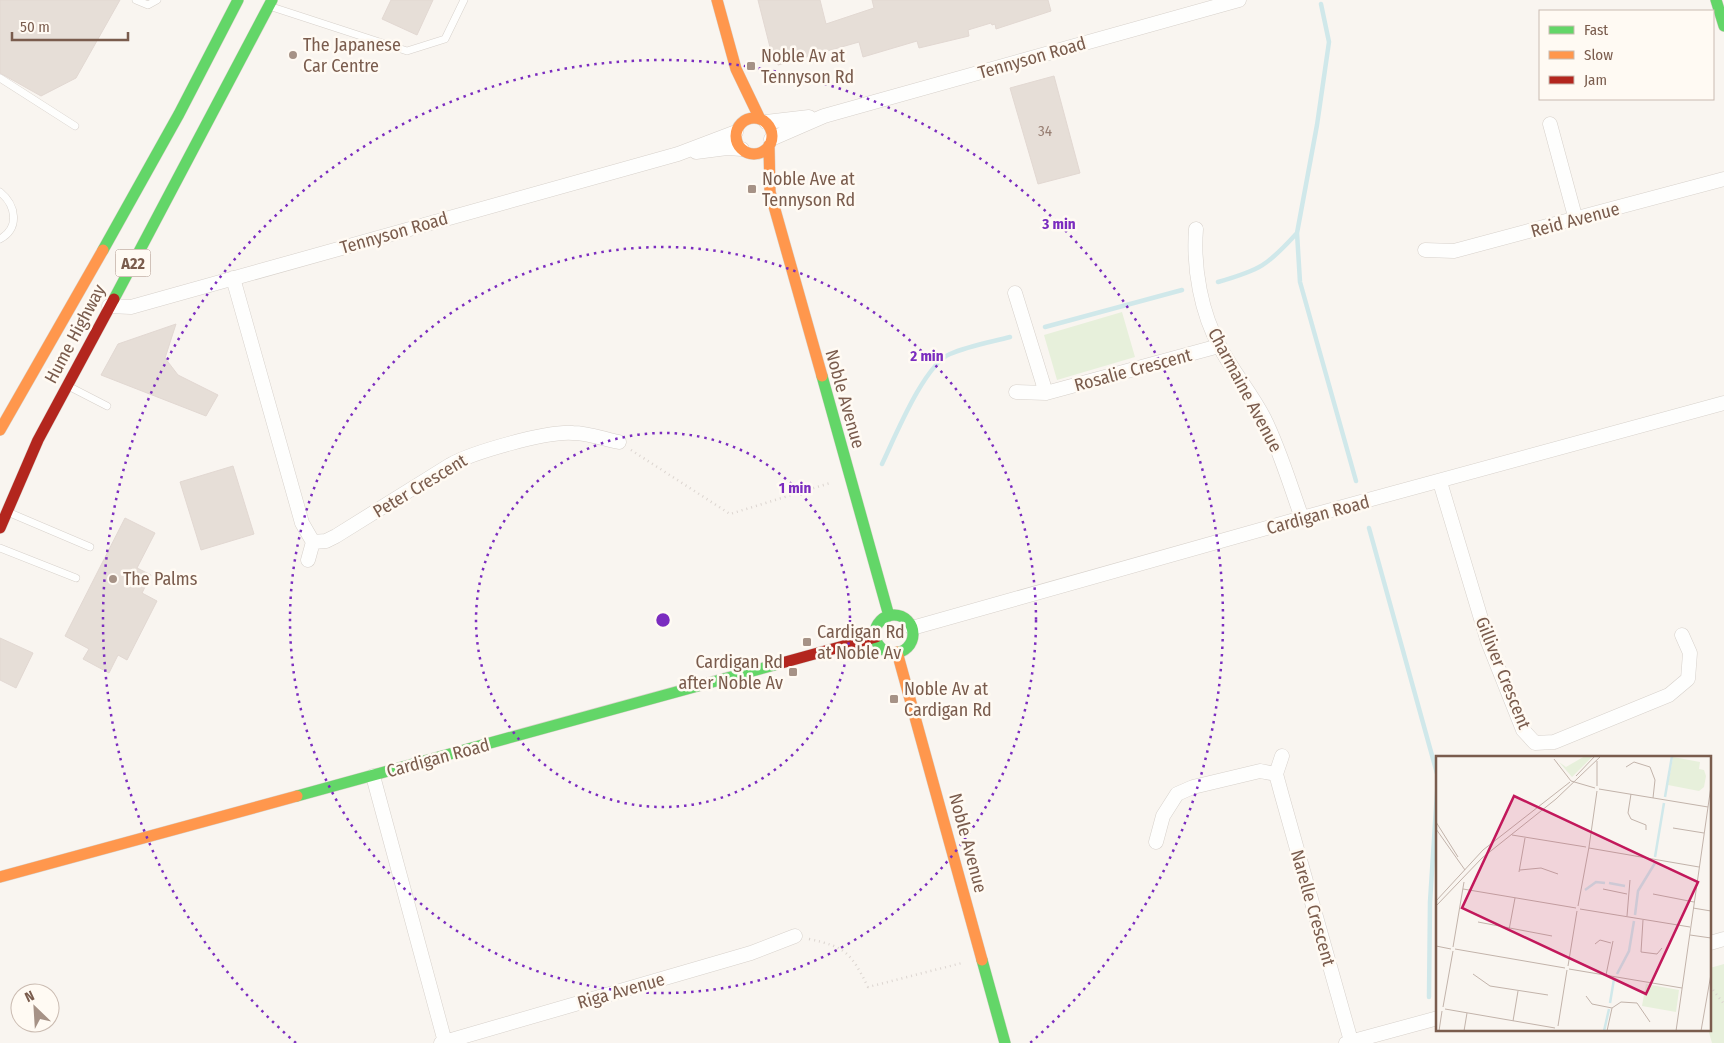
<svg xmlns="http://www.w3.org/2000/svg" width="1724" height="1043" font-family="'Fira Sans Condensed',sans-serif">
	<rect width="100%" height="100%" fill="#f9f5f0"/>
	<!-- green -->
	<path fill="#e7f0db" d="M1122 312 1135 357 1057 380 1044 335Z
		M1724 964V1043H1712L1708 1029H1710V968Z"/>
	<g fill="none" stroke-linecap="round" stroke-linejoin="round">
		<!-- stream -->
		<path stroke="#d0e8ea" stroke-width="4.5" d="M1321 4 1329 42 1317 125 1297 233 1300 282 1356 481
			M1218 282C1260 270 1267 266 1297 233
			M1045 327 1182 290
			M882 464C895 437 924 365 950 354 968 346 991 342 1010 337
			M1369 528 1438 777 1430 902 1429 997"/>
	</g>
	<!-- building -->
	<path fill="#e6ded7" stroke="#e2d8d2" d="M0 0H120L76 78 41 96 0 73Z
		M391 0H433L417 35 382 19Z
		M758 0H820L826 24 874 8 872 0H1048L1051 11 996 29 995 24 992 25 991 23 968 30 969 36 919 48 917 41 863 57 859 42 778 65 777 62 774 63Z
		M1054 76 1080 173 1038 184 1010 88Z
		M176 324 165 358 178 375 218 395 206 416 101 375 118 344Z
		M233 466 254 534 201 550 180 482Z
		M125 518 155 533 137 568 151 575 142 593 157 601 127 660 118 655 109 673 83 659 89 649 65 636Z
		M0 638 33 653 16 688 0 680Z"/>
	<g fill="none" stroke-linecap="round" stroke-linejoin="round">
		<defs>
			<path id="lane" d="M136 0 148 5 157 0
				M272 7 407 51 445 39 464 0
				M0 78 75 126
				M0 192C16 205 20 228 0 239
				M72 388 107 406
				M10 513 90 547
				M0 548 76 578"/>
			<path id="street" d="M766 122 809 117
				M1550 124 1576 220
				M771 139 824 116 1239 0
				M696 152 727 148 742 149
				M1196 229C1193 268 1201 313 1220 347 1233 372 1251 393 1264 418 1280 450 1290 485 1302 518
				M1425 250 1454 251 1724 179
				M233 278 302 523 313 542 308 560
				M1015 293 1046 393
				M109 306 131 307 678 154 736 132
				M1016 392 1046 393 1219 346
				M1440 482 1488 642 1523 730 1535 743 1554 742 1669 695 1688 679 1690 653 1682 635
				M313 542 326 541 336 536 450 465C473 452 547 431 573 433 588 433 604 439 619 442
				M912 628 1302 518 1724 403
				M1282 756 1276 774 1282 796 1351 1041
				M373 776 445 1042
				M1156 842 1163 816 1177 794 1193 787 1260 771 1276 774
				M1710 943 1724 939
				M441 1043 751 953 795 936
				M1346 1043 1438 1018"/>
			<path id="fast" d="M1716 0 1724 26
				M103 250 179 114 238 0
				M114 299 272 0
				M822 376 889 616
				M875 634a19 19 0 1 1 38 0a19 19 0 1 1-38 0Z
				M297 796 778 664
				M982 960 1005 1043"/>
			<path id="slow" d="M717 0 736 69 760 119
				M736 136a18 18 0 1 1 36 0a18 18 0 1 1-36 0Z
				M769 145 770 192 822 376
				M0 430 103 250
				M897 652 982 960
				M0 877 297 796"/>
			<path id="jam" d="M0 528 38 440 114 299
				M778 664 876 637"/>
		</defs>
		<!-- lane casing -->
		<use href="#lane" stroke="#d7d1cb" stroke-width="8"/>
		<!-- street casing -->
		<use href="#street" stroke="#d7d1cb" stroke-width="15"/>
		<!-- fast casing -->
		<use href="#fast" stroke="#d9d2cb" stroke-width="12"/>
		<!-- slow casing -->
		<use href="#slow" stroke="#d9d2cb" stroke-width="12"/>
		<!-- jam casing -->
		<use href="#jam" stroke="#d9d2cb" stroke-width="12"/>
		<!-- path -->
		<path stroke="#dcd5d0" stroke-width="2.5" stroke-dasharray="1 4" stroke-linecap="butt" d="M631 450 730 514 830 483
			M809 939C846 947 851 953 868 987L962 963
			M1710 986 1724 1004"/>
		<!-- lane -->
		<use href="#lane" stroke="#fefefd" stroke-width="7"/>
		<!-- street -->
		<use href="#street" stroke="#fefefd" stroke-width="14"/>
		<!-- fast -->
		<use href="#fast" stroke="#63d668" stroke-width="11"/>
		<!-- slow -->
		<use href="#slow" stroke="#ff974d" stroke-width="11"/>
		<!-- jam -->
		<use href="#jam" stroke="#b3261e" stroke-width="11"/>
	</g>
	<!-- distance rings -->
	<g fill="none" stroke="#7b2cbf" stroke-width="2.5" stroke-dasharray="2.5 5">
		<circle cx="663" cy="620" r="187"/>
		<circle cx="663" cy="620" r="373"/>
		<path d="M296 1043A560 560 0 1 1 1030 1043"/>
	</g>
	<!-- markers -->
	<g fill="#a69286" stroke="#fffaf3" stroke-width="2">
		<circle cx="293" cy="55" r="5"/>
		<rect x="746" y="61" width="10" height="10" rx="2.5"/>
		<rect x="747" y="184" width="10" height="10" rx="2.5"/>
		<circle cx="113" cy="579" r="5"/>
		<rect x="802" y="637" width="10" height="10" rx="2.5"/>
		<rect x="788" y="667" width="10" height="10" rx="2.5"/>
		<rect x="889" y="694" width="10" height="10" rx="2.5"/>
	</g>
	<g text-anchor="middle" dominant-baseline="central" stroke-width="5" stroke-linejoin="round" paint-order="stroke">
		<!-- number labels -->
		<g font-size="15" fill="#977e72">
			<text x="1045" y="131">34</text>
		</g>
		<!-- shield labels -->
		<rect fill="#fffaf3" stroke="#a28b7f" stroke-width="1" x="115.5" y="249.5" width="35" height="27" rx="4"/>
		<g font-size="16" font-weight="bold" fill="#7a5c4d">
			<text x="133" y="263">A22</text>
		</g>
		<!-- poi labels -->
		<g font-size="18" fill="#7a5c4d" stroke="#fffaf3" text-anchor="start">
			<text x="303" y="45">The Japanese<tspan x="303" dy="21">Car Centre</tspan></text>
			<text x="761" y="56">Noble Av at<tspan x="761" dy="21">Tennyson Rd</tspan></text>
			<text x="762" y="179">Noble Ave at<tspan x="762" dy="21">Tennyson Rd</tspan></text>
			<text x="123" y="579">The Palms</text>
			<text x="817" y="632">Cardigan Rd<tspan x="817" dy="21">at Noble Av</tspan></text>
			<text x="783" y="662" text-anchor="end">Cardigan Rd<tspan x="783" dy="21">after Noble Av</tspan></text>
			<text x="904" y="689">Noble Av at<tspan x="904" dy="21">Cardigan Rd</tspan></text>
		</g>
		<!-- street labels -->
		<g font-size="18" fill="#7a5c4d" stroke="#fffaf3">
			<text transform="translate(1032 58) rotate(-16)">Tennyson Road</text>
			<text transform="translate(1575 220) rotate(-15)">Reid Avenue</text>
			<text transform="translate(394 233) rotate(-16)">Tennyson Road</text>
			<text transform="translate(75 334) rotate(-62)">Hume Highway</text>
			<text transform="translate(1133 370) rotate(-15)">Rosalie Crescent</text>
			<text transform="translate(1245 390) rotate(62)">Charmaine Avenue</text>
			<text transform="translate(845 399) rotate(74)">Noble Avenue</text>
			<text transform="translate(420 486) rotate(-31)">Peter Crescent</text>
			<text transform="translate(1318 515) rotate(-15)">Cardigan Road</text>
			<text transform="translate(1503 673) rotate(68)">Gilliver Crescent</text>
			<text transform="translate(438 758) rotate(-15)">Cardigan Road</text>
			<text transform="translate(968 843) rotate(75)">Noble Avenue</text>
			<text transform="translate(1313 908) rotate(74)">Narelle Crescent</text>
			<text transform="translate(621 991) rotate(-16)">Riga Avenue</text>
		</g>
	</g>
	<!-- overview -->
	<g transform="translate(1436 756)">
		<rect width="275" height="275" fill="#f9f5f0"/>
		<path d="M149 0H157L136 21 123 6 130 11ZM237 1 264 6 263 13 268 14 270 20 268 31 263 35 232 29ZM210 228 243 234 240 256 206 250Z" fill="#e7f0db"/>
		<path fill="none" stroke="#d0e8ea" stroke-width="2.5" d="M229 41 236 0M219 101 228 47M173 127 189 130M149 134 160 126 169 127M199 159 202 135 219 107M181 218 193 195 198 165M174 247 178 223M168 275 173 253"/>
		<path fill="none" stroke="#c2b3aa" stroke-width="1" d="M118 3 135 25 159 32M190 11 198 6 214 11 219 24 217 42M140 20 159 0M161 30V5M163 33 272 51M195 38 192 57 195 63 210 69V74M0 66 22 101M237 72 268 77M0 73 29 114M76 79 150 91M153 91 161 35M153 92 263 111M84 114 105 112 122 118M83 116 89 82M27 133 140 152M167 133 191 138M217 138 258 146M0 145 47 94 134 26M0 150 46 102 120 43 165 0M142 150 153 91M257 152 275 155M144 153 254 171M191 160 194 124M207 164 205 196 221 198 226 192M42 166 116 180M73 174 79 142M254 179 275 182M159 188 164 184 175 187M0 190 15 193M17 191 28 126M19 193 129 212M132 210 141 155M133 213 246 232M37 218 54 230 112 239M170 219 177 185M150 240 156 248 176 252M7 251 17 195M9 253 119 272M77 265 82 235M122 270 131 214M3 275 6 255M28 275 31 257M171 275 176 252 185 246 201 247 214 266M240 275 275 30M265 275 275 218"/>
		<path fill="#c2185b" fill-opacity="0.15" stroke="#c2185b" stroke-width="2.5" d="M78 40 262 126 210 238 26 152Z"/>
		<rect width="275" height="275" fill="none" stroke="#7a5c4d" stroke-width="2.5"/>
	</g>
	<circle cx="663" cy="620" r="8" fill="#7b2cbf" stroke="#fffaf3" stroke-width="2.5"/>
	<g font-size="15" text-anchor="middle" font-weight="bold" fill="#7b2cbf" stroke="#fffaf3" stroke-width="5" stroke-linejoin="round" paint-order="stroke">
		<text x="1059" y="229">3 min</text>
		<text x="927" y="361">2 min</text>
		<text x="795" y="493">1 min</text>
	</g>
	<!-- legend -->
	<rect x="1539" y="10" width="175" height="90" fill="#fffaf3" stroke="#cabbb1"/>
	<rect x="1549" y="26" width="25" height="8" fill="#63d668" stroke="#cabbb1"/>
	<text x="1584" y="35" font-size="15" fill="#7a5c4d">Fast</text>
	<rect x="1549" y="51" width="25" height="8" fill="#ff974d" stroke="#cabbb1"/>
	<text x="1584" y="60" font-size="15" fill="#7a5c4d">Slow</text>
	<rect x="1549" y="76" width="25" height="8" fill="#b3261e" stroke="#cabbb1"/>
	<text x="1584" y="85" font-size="15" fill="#7a5c4d">Jam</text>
	<!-- north arrow -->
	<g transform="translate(35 1008) rotate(335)"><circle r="24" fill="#fffaf3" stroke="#cabbb1"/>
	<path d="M0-4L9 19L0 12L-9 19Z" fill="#a69286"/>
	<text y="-8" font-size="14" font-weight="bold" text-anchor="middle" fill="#7a5c4d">N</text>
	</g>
	<!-- scale -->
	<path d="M12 32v8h116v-8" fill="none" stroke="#7a5c4d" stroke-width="2.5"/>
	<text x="20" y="32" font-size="15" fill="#7a5c4d" stroke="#fffaf3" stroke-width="4" paint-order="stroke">50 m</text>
</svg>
